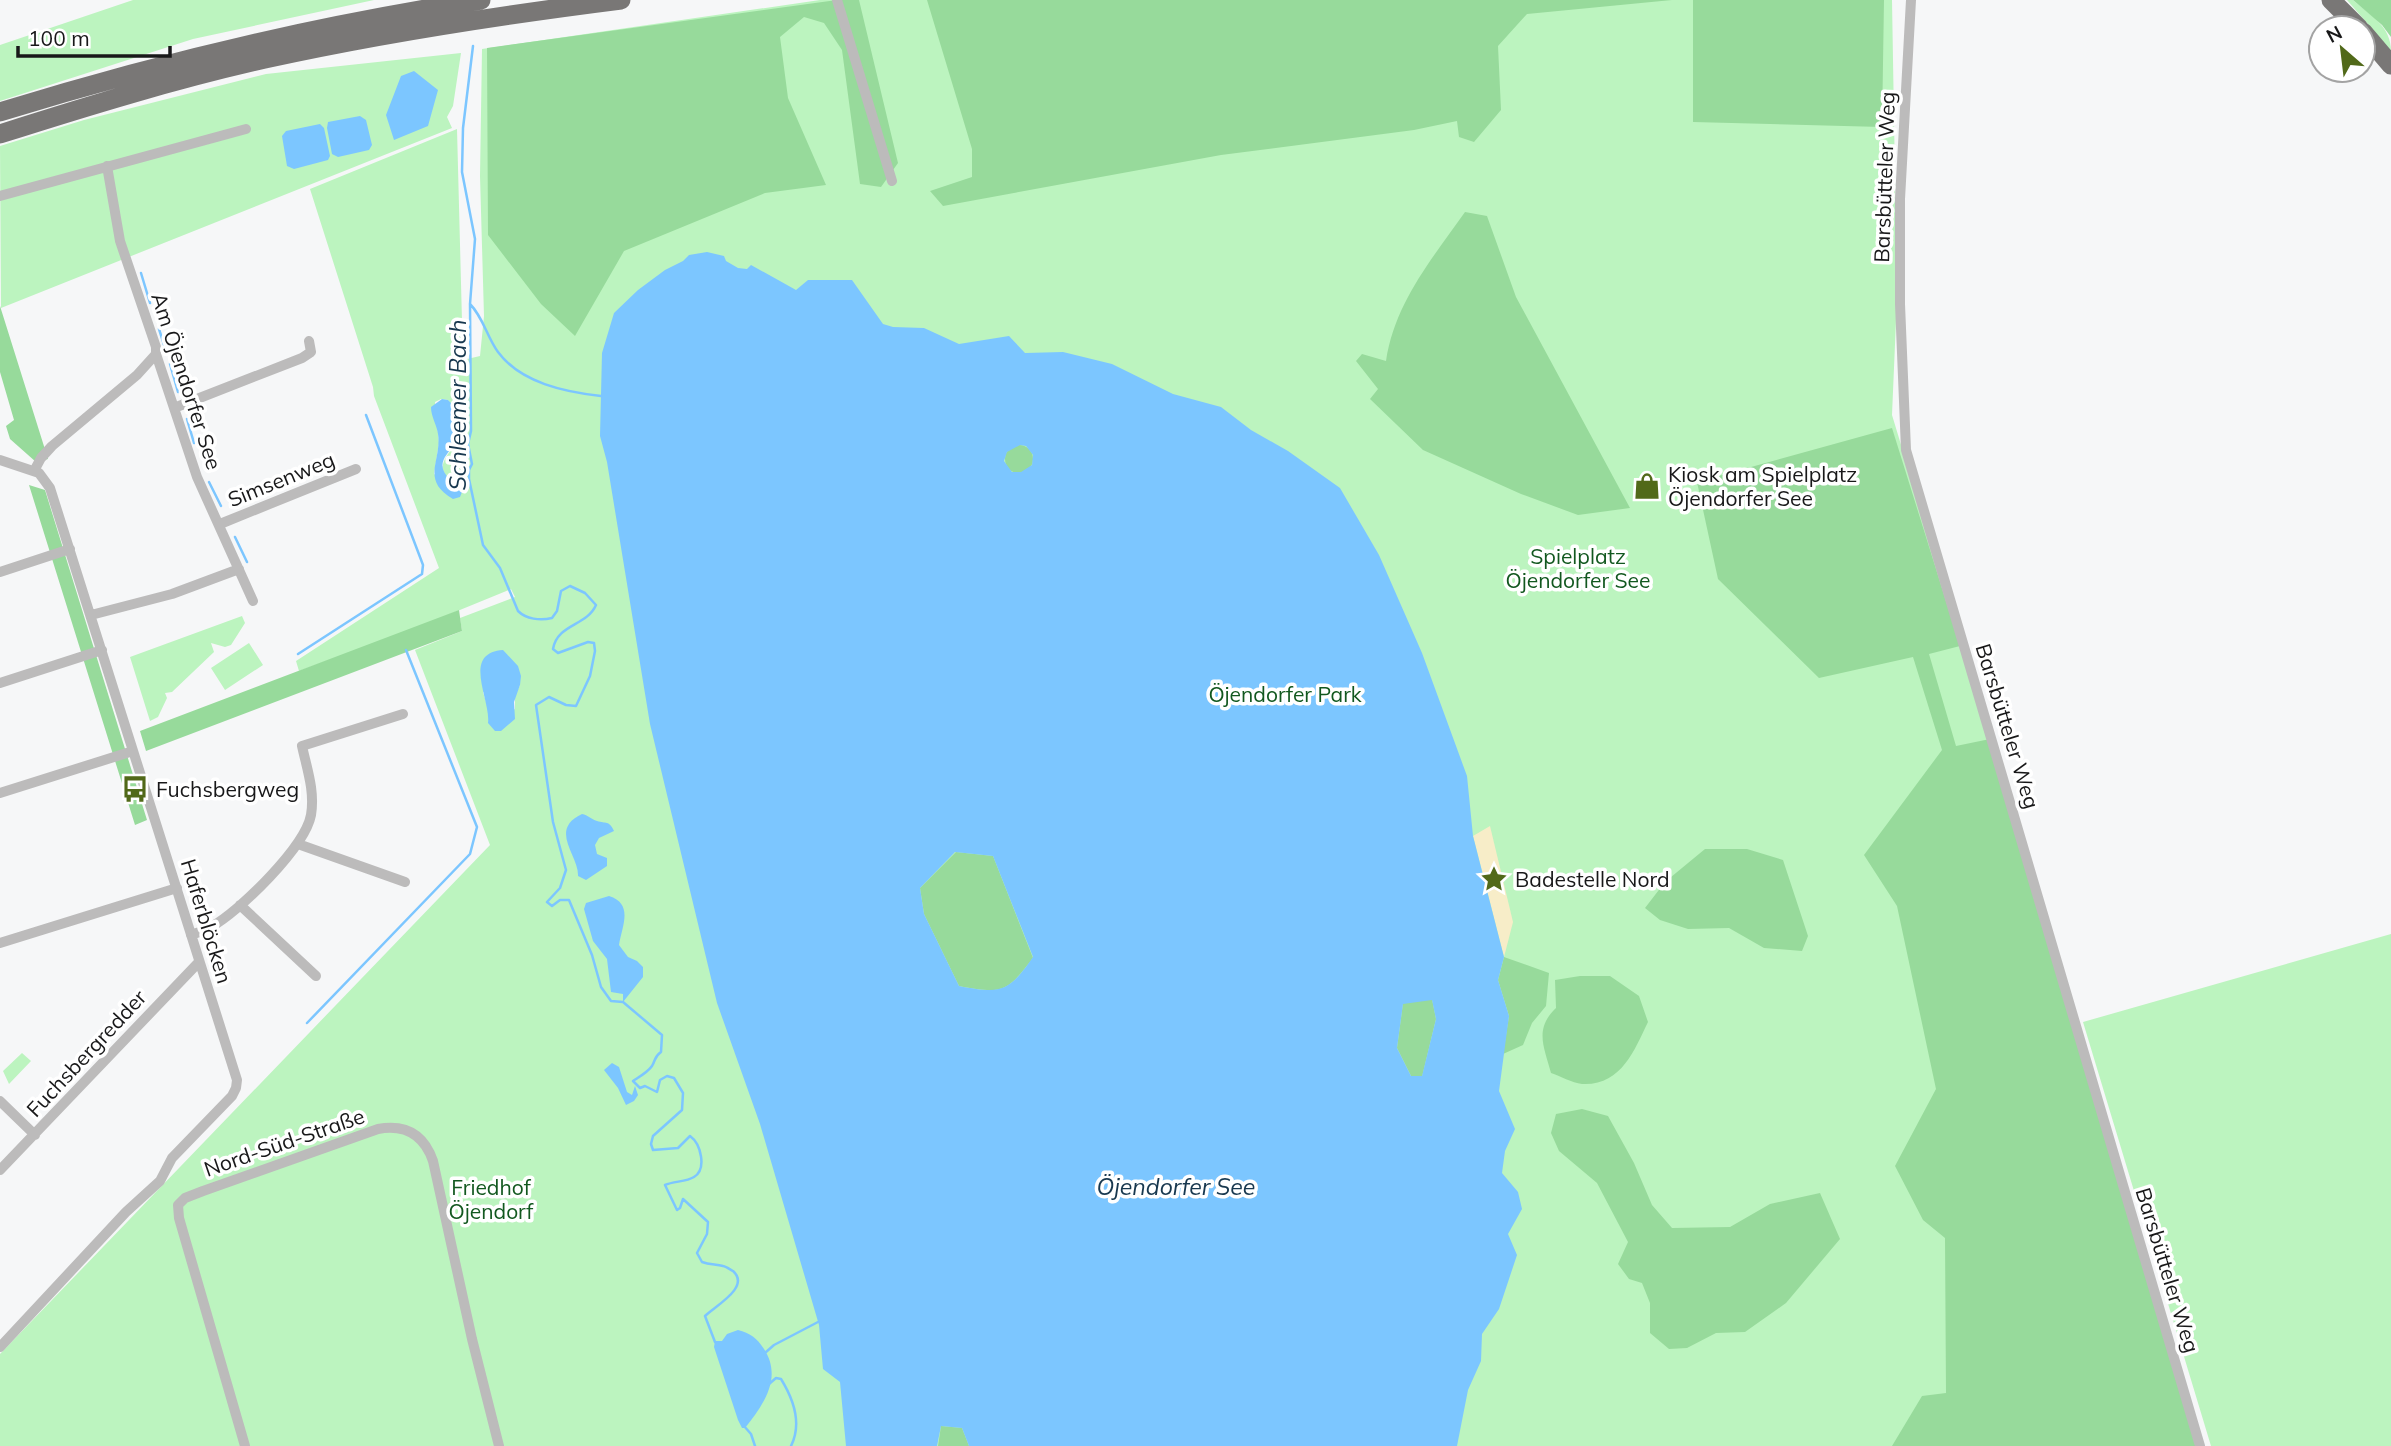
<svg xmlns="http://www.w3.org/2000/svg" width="2391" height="1446" font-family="Mulish,sans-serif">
	<rect width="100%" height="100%" fill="#f6f7f8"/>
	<!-- green -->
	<path fill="#bcf4bf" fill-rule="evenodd" d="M133 0H374L193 39 0 101V45Z
		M820 0H1892L1897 297 1892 415 1991 742 2197 1446H0V1354L490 845 415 650 462 631 460 618 515 597 511 589 411 630 299 671 296 661 439 568 374 396 373 387 310 189 457 129 463 360 480 356 484 316 480 176 482 49ZM441 399 448 400 457 419 454 429 457 440C445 461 432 467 457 487L434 474 439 443 435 402ZM520 685 515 696V709L489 723V712L483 692Z
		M2347 0H2353C2371 16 2391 26 2391 51Z
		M461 53 453 106 447 117 452 128 1 308 0 146 84 120 266 74Z
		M242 616 245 623 231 645 225 647 211 643 214 652 172 692 165 693 167 698 158 717 150 721 130 657Z
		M249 643 263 665 225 690 211 668Z
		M2391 934V1446H2211L2083 1022Z
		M22 1053 31 1061 9 1084 3 1071Z"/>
	<!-- forest -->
	<path fill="#97da9b" d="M837 0H859L898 163 881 187 860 184 842 50 824 23 804 17 780 37 788 98 826 185 765 193 624 251 575 336 541 304 488 235 487 48Z
		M927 0H1672L1527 14 1498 46 1501 110 1474 142 1459 137 1457 121 1414 130 1221 155 943 206 930 191 972 177V149Z
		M1693 0H1884L1882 127 1693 122Z
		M2353 0H2391V37L2382 25Z
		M1465 212 1487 216 1516 297 1630 508 1578 515 1521 494 1423 450 1370 399 1378 389 1356 361 1362 354 1386 361C1395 302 1432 259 1465 212Z
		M0 306 48 459 36 462 10 439 6 426 14 420 0 372Z
		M1892 428 1960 646 1929 654 1956 746 1990 739 2196 1446H1892L1922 1396 1946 1393 1945 1238 1923 1220 1895 1166 1936 1089 1897 906 1864 855 1942 750 1913 657 1819 678 1718 579 1697 482Z
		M1005 459a14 14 0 1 1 28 0a14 14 0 1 1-28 0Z
		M29 485 45 490 147 820 135 825Z
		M459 610 462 631 146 751 140 731Z
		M1705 849H1747L1783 860 1808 936 1802 951 1764 948 1729 928 1688 929 1660 920 1645 908 1665 882Z
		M956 852 993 856 1033 958C1006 993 1003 994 959 986L924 914 920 888Z
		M1504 957 1549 973 1546 1006 1532 1023 1523 1045 1503 1054 1509 1016 1498 980Z
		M1580 976H1610L1639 996 1648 1022C1634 1051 1621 1086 1582 1084 1572 1083 1560 1076 1551 1073 1544 1047 1534 1029 1556 1008L1555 980Z
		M1432 999 1436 1019 1422 1077 1411 1076 1397 1048 1403 1003Z
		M1582 1109 1608 1116 1634 1163 1652 1205 1672 1228 1730 1227 1770 1204 1820 1193 1840 1239 1786 1303 1745 1332 1716 1333 1687 1348 1669 1349 1650 1333V1303L1642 1283 1629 1279 1618 1264 1628 1242 1597 1183 1559 1151 1551 1133 1556 1114Z
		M941 1426 962 1428 969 1446H938Z"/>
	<!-- sand -->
	<path fill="#f7edc8" d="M1490 826 1513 922 1504 957 1473 836Z"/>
	<!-- water -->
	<path fill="#7cc6ff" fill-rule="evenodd" d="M414 71 438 90 428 126 394 140 386 115 401 76Z
		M360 116 366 120 372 145 369 150 338 157 332 154 327 128 328 122Z
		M320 124 324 128 330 156 328 160 294 169 287 166 282 136 286 131Z
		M707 252 724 256 726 261 738 268 747 269 751 265 796 290 808 280H852L883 324 893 327 924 328 959 344 1009 336 1025 353 1063 352 1112 364 1173 394 1221 407 1251 430 1288 451 1340 488 1379 555 1422 653 1467 776 1473 836 1504 957 1498 980 1509 1016 1499 1091 1515 1129 1505 1151 1502 1173 1518 1192 1522 1209 1508 1234 1517 1255 1499 1309 1482 1334 1481 1361 1468 1390 1457 1446H969L962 1428 941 1426 937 1446H846L840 1382 823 1369 819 1325 760 1124 717 1003 650 724 607 462 600 436 602 353 614 313 638 290 665 270 683 261 689 255ZM1020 445 1026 446 1033 455 1032 465 1021 472H1012L1004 461 1007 452ZM955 852 993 856 1033 957C1008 993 1001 994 959 986L924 914 920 888ZM1432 1000 1436 1019 1422 1076H1411L1397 1048 1403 1004Z
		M442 399 448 400C461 412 452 425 458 440 454 445 450 449 447 454 434 471 452 480 462 492L460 497 453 499C420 480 442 461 438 434 437 425 431 417 431 407Z
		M503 650 518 666 521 676 520 685 514 702 515 719 501 731H495L488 723C491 700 461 653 503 650Z
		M582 814C588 815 591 819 597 821 606 824 609 820 614 831L599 838 595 845 597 854 607 858V866L586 880 578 876C579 855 548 830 582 814Z
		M609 896C634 904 622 926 619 945L628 957 637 961 643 967V977L623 1002V994L611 992 607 959 593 941 584 909 586 903Z
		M612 1063 619 1067 627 1092 632 1095 635 1086 638 1095 634 1101 626 1105 618 1088 604 1070Z
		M738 1330C750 1333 757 1338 764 1349 783 1378 763 1405 745 1428H742L738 1420 714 1347 715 1341H722L727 1334Z"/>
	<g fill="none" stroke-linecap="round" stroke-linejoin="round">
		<!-- stream -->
		<path stroke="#7cc6ff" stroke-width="2.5" d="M473 46 463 128 462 172 475 239 470 304 471 431 468 444 472 464 469 470V479L483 545 500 568 518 611C526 619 540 621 552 618L557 611 561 591 570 586 585 593 596 605C587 626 557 624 553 649L558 653 588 642 594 643 595 651 590 676 576 706 566 705 549 697 536 705 553 822 566 870 560 888 547 902 552 906 560 900H569L592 955 601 987 611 1001 623 1002 662 1035 661 1052C654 1057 656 1059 652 1066 648 1072 639 1077 633 1081L640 1088 645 1086 657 1092 660 1080 667 1076 674 1078 683 1093 682 1110 653 1136 651 1144 653 1150 678 1148 690 1136C701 1144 707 1169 694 1177 686 1182 674 1181 665 1185L677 1210 680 1208 683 1199 708 1222 707 1234 697 1253 702 1262C710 1265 716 1264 723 1266 725 1266 731 1270 733 1271 751 1287 715 1306 705 1316L715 1342
			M141 273 150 303
			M470 304C483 317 487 337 498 352 521 383 565 392 601 396
			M159 329 166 351
			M170 364 178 392
			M187 419 194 443
			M209 482 221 506
			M235 537 247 562
			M298 654 422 574 423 565 420 557 366 415
			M307 1023 470 854 477 827 406 650
			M766 1352 774 1345 818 1322
			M769 1384 776 1378 781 1379C794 1400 802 1424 791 1446
			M744 1426 751 1434 755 1446"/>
		<!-- street -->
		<path stroke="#bcbbbb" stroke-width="10" d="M837 0 892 181
			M1911 0 1900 199V304L1906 450 2200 1446
			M107 166 120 241 156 347V354L197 477 253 601
			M0 196 246 129
			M174 408 302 358 311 352 309 341
			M0 460 39 473 50 488 237 1080 236 1088 232 1096 172 1158 160 1181 126 1212 0 1347
			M34 471 41 458 52 446 137 375 156 354
			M220 524 356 469
			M0 572 70 549
			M91 615 172 594 239 569
			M0 683 102 650
			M0 793 133 751
			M298 844 405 882
			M240 905 316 976
			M191 935C198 932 205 931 211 927 240 911 305 847 311 815 315 791 307 769 302 746L403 714
			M0 943 177 888
			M0 1101 35 1135
			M0 1170 199 962
			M245 1446 179 1218 178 1205 185 1198 203 1191 378 1129C406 1124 424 1135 433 1161L472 1339 499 1446"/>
		<!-- highway -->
		<path stroke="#797776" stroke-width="19" d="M2331 0 2359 28
			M2363 32 2391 65
			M0 112C158 63 317 25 481 0
			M0 134C88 106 176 79 265 59 383 33 502 15 621 0"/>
	</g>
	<!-- icons -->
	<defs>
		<symbol id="shop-bare" viewBox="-9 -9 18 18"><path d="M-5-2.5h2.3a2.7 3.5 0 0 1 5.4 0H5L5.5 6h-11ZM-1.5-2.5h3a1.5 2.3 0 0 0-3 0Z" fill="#516919" stroke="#fff" stroke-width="2.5" paint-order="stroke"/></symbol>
		<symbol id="bus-bare" viewBox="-9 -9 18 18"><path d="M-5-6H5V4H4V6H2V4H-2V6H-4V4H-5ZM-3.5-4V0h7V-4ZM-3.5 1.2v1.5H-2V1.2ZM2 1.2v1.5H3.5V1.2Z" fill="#516919" stroke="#fff" stroke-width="2.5" paint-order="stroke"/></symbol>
		<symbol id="sight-bare" viewBox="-9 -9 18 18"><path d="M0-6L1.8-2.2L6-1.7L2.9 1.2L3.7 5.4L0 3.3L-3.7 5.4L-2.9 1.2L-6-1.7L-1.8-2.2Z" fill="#516919" stroke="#fff" stroke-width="2.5" paint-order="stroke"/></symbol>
	</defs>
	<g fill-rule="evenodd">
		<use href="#shop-bare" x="1628" y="467" width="38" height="38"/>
		<use href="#bus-bare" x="116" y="770" width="38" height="38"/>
		<use href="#sight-bare" x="1475" y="860" width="38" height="38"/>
	</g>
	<g text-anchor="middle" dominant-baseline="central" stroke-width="7" stroke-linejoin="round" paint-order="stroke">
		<!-- street labels -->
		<g font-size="21" fill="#181819" stroke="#fff">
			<text transform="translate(1884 177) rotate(-88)">Barsbütteler Weg</text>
			<text transform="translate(187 381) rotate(72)">Am Öjendorfer See</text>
			<text transform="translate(281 479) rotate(-22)">Simsenweg</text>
			<text transform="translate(2008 726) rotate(73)">Barsbütteler Weg</text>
			<text transform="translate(207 921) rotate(73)">Haferblöcken</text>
			<text transform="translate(86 1053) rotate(-47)">Fuchsbergredder</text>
			<text transform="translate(284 1142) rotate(-19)">Nord-Süd-Straße</text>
			<text transform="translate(2168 1270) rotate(73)">Barsbütteler Weg</text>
		</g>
		<!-- poi labels -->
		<g font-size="21" fill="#181819" stroke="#fff" text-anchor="start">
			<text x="1668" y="474">Kiosk am Spielplatz<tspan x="1668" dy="24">Öjendorfer See</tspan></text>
			<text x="156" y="789">Fuchsbergweg</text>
			<text x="1515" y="879">Badestelle Nord</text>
		</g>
		<!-- park labels -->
		<g font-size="21" fill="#12581f" stroke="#fff">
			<text x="1578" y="556">Spielplatz<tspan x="1578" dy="24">Öjendorfer See</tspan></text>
			<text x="1285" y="694">Öjendorfer Park</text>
			<text x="491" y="1187">Friedhof<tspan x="491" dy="24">Öjendorf</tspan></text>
		</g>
		<!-- water labels -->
		<g font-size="23" font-style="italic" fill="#18384f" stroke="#fff">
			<text transform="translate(457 405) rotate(-90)">Schleemer Bach</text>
			<text x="1176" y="1186">Öjendorfer See</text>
		</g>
	</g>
	<!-- north arrow -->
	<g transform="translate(2342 49) rotate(332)"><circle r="33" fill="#ffffff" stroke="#a3a3a3" stroke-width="2"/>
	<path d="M0-5L12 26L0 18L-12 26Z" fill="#516919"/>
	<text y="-10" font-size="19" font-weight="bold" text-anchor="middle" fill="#181819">N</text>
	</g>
	<!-- scale -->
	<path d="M18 46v10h152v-10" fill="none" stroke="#181819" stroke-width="3.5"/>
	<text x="28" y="46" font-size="21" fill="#181819" stroke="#ffffff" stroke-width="5" paint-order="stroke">100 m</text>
</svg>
